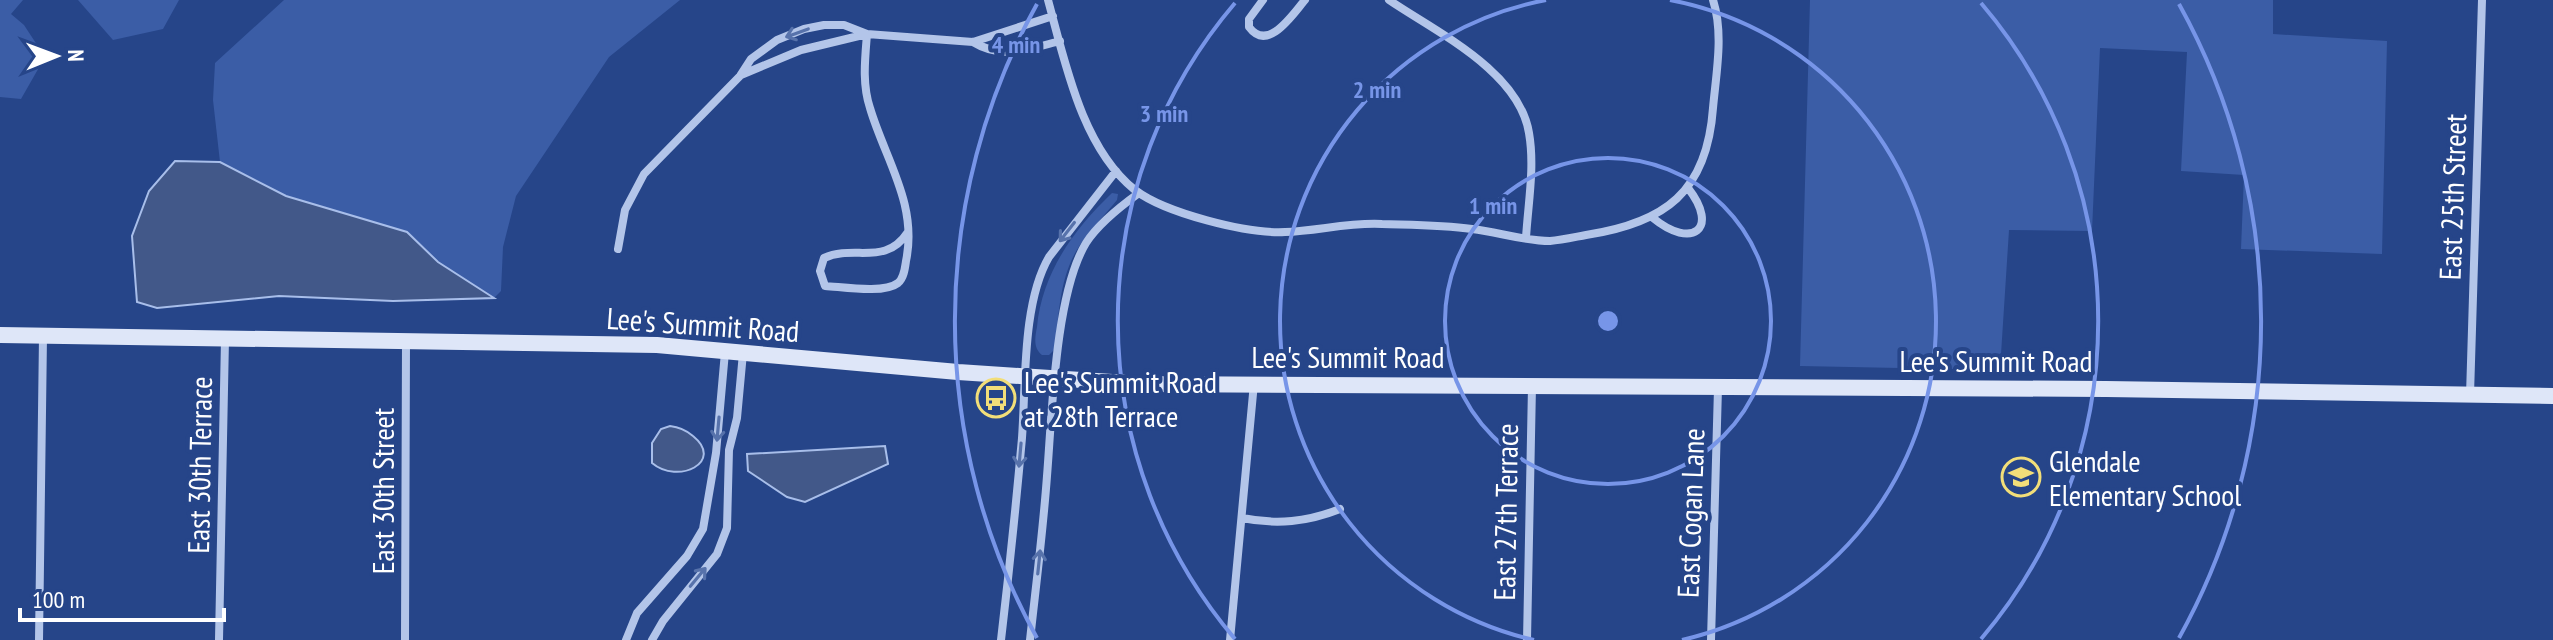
<svg xmlns="http://www.w3.org/2000/svg" width="2553" height="640" font-family="'PT Sans Narrow',sans-serif">
	<rect width="100%" height="100%" fill="#264589"/>
	<!-- green -->
	<path fill="#3b5da6" d="M0 0H23L11 14 24 25 45 57 21 99 0 97Z
		M78 0H179L163 29 113 40Z
		M284 0H680L609 57 516 196 503 247 501 291 494 298 438 262 407 232 286 196 220 162 213 100 215 63Z
		M1810 0H2273V34L2387 41 2382 254 2241 249 2244 175 2181 171 2187 52 2100 48 2092 231 2009 230 2000 370 1800 366Z
		M1112 193 1118 194 1117 200C1105 215 1091 229 1080 245 1059 276 1059 314 1055 349L1049 355H1042C1033 348 1035 337 1037 327 1042 273 1074 229 1112 193Z"/>
	<!-- water -->
	<path fill="#425889" stroke="#a8beea" stroke-width="2" d="M175 161 220 162 286 196 407 232 438 262 494 298 393 301 279 296 157 308 137 302 132 236 149 191Z
		M670 426C679 427 686 430 693 436 725 462 678 485 652 463V443L661 429Z
		M885 446 888 464 805 502 787 497 748 471 747 454Z"/>
	<g fill="none" stroke-linecap="round" stroke-linejoin="round">
		<!-- minor -->
		<path stroke="#b3c5e9" stroke-width="8" d="M1048 0C1065 62 1082 148 1135 190 1165 213 1247 234 1285 232 1317 231 1350 222 1382 224 1412 225 1442 225 1472 229 1498 232 1524 241 1550 241 1562 240 1575 237 1586 235 1665 223 1707 192 1713 108 1716 74 1724 34 1713 0
			M1263 0 1249 19V27C1268 53 1293 14 1305 0
			M1389 0C1436 32 1519 71 1529 133 1535 167 1528 204 1526 238
			M867 34C865 59 862 84 870 108 885 159 918 204 906 261 905 268 904 278 898 283 884 294 843 287 825 286L820 271 824 258C855 244 885 267 908 232
			M973 42C1002 60 1029 49 1060 41
			M741 75 801 50 867 34
			M1653 218C1692 250 1720 229 1688 188
			M618 249 625 210 644 174 740 76 751 59 777 40 804 29 824 25H844L867 34 973 42 1053 16
			M2470 395 2482 0
			M1242 518C1277 525 1307 522 1340 509
			M39 640 43 336
			M219 640 225 339
			M405 640 406 342
			M626 640 637 613 687 556 703 529 716 453 725 352
			M652 640 663 621 717 554 727 528 729 450 737 418 743 353
			M1001 640C1009 573 1016 505 1022 438 1026 384 1022 303 1049 257L1116 171
			M1030 640C1036 585 1043 531 1047 476 1052 415 1055 294 1086 243 1098 224 1121 206 1139 193
			M1230 640 1254 383
			M1527 640 1532 386
			M1711 640 1718 388"/>
		<!-- secondary -->
		<path stroke="#dee6f8" stroke-width="16" d="M0 335 657 345 958 372 1143 384 2106 389 2553 396"/>
	</g>
	<!-- one-way arrows -->
	<defs><path id="oneway-shaft" d="M-6 0H5M1.5-3L5.5 0L1.5 3" fill="none" stroke-width="1.6" stroke-linecap="round" stroke-linejoin="round" transform="scale(2)"/></defs>
	<g stroke="#5772ab">
		<use href="#oneway-shaft" transform="translate(797 33) rotate(160)"/>
		<use href="#oneway-shaft" transform="translate(1067 232) rotate(128)"/>
		<use href="#oneway-shaft" transform="translate(718 429) rotate(95)"/>
		<use href="#oneway-shaft" transform="translate(1020 455) rotate(95)"/>
		<use href="#oneway-shaft" transform="translate(1039 562) rotate(-84)"/>
		<use href="#oneway-shaft" transform="translate(698 577) rotate(-50)"/>
	</g>
	<!-- distance rings -->
	<g fill="none" stroke="#7795e8" stroke-width="4">
		<circle cx="1608" cy="321" r="163"/>
		<path d="M1534 640A327 327 0 0 1 1546 0M1670 0A327 327 0 0 1 1682 640"/>
		<path d="M1235 639A490 490 0 0 1 1235 3M1981 3A490 490 0 0 1 1981 639"/>
		<path d="M1037 638A653 653 0 0 1 1037 4M2179 4A653 653 0 0 1 2179 638"/>
	</g>
	<!-- icons -->
	<defs>
		<symbol id="bus-ring" viewBox="-11 -11 22 22"><circle r="9.5" fill="#264589" stroke="#f2de79" stroke-width="1.5"/><path d="M-5-6H5V4H4V6H2V4H-2V6H-4V4H-5ZM-3.5-4V0h7V-4ZM-3.5 1.2v1.5H-2V1.2ZM2 1.2v1.5H3.5V1.2Z" fill="#f2de79"/></symbol>
		<symbol id="school-ring" viewBox="-11 -11 22 22"><circle r="9.5" fill="#264589" stroke="#f2de79" stroke-width="1.5"/><path d="M0-5L7-2L0 1L-7-2ZM-4 1L0 2.5L4 1V4Q0 6-4 4Z" fill="#f2de79"/></symbol>
	</defs>
	<g fill-rule="evenodd">
		<use href="#bus-ring" x="974" y="376" width="44" height="44"/>
		<use href="#school-ring" x="1999" y="455" width="44" height="44"/>
	</g>
	<g text-anchor="middle" dominant-baseline="central" stroke-width="8" stroke-linejoin="round" paint-order="stroke">
		<!-- street labels -->
		<g font-size="30" fill="#fff" stroke="#264589">
			<text transform="translate(2452 197) rotate(-88)">East 25th Street</text>
			<text transform="translate(703 324) rotate(4)">Lee's Summit Road</text>
			<text x="1348" y="356">Lee's Summit Road</text>
			<text x="1996" y="360">Lee's Summit Road</text>
			<text transform="translate(199 465) rotate(-89)">East 30th Terrace</text>
			<text transform="translate(382 491) rotate(-90)">East 30th Street</text>
			<text transform="translate(1505 512) rotate(-89)">East 27th Terrace</text>
			<text transform="translate(1690 513) rotate(-88)">East Cogan Lane</text>
		</g>
		<!-- poi labels -->
		<g font-size="30" fill="#fff" stroke="#264589" text-anchor="start">
			<text x="1024" y="381">Lee's Summit Road<tspan x="1024" dy="34">at 28th Terrace</tspan></text>
			<text x="2049" y="460">Glendale<tspan x="2049" dy="34">Elementary School</tspan></text>
		</g>
	</g>
	<circle cx="1608" cy="321" r="12" fill="#7795e8" stroke="#264589" stroke-width="4"/>
	<g font-size="24" text-anchor="middle" font-weight="bold" fill="#7795e8" stroke="#264589" stroke-width="8" stroke-linejoin="round" paint-order="stroke">
		<text x="1016" y="53">4 min</text>
		<text x="1377" y="98">2 min</text>
		<text x="1164" y="122">3 min</text>
		<text x="1493" y="214">1 min</text>
	</g>
	<!-- north arrow -->
	<g transform="translate(56 56) rotate(89)" stroke="#264589" stroke-width="6" paint-order="stroke">
	<path d="M0-6L14 30L0 20L-14 30Z" fill="#ffffff"/>
	<text y="-12" font-size="22" font-weight="bold" text-anchor="middle" fill="#ffffff">N</text>
	</g>
	<!-- scale -->
	<path d="M20 608v12h204v-12" fill="none" stroke="#ffffff" stroke-width="4"/>
	<text x="32" y="608" font-size="24" fill="#ffffff" stroke="#264589" stroke-width="6" paint-order="stroke">100 m</text>
</svg>
